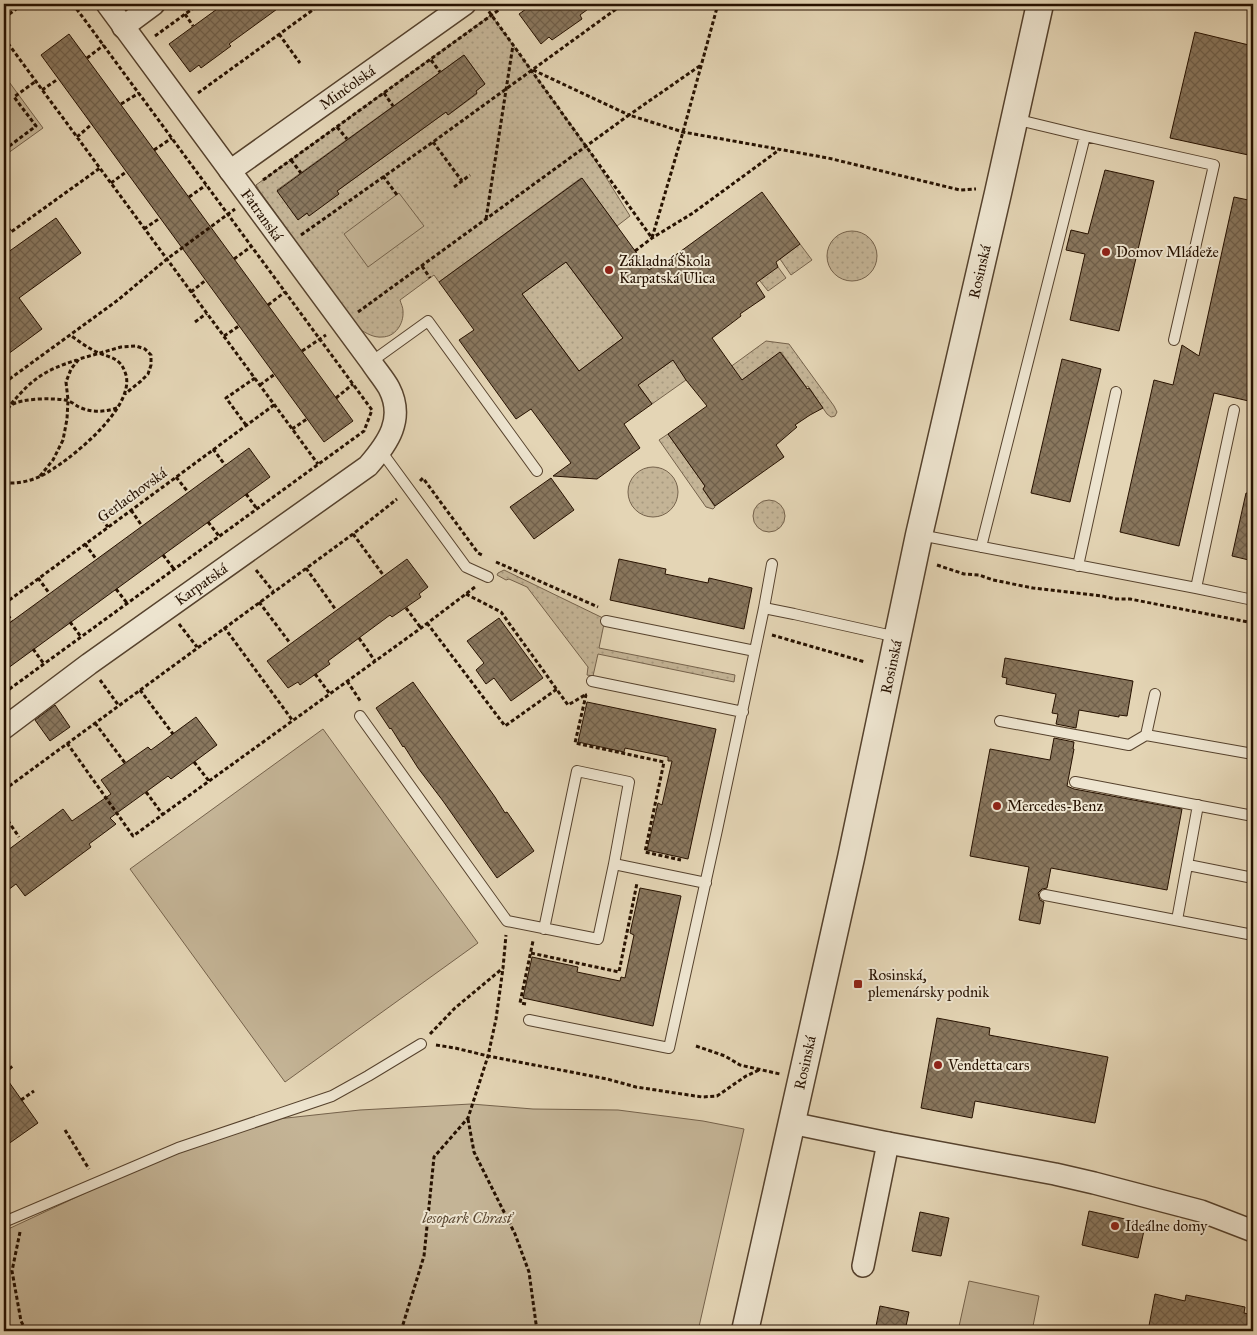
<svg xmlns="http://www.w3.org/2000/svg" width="1257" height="1335" font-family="'IM FELL Great Primer',serif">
	<defs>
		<pattern id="grass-dots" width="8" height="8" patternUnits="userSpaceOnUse" patternTransform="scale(1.25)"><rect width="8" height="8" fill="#c4b496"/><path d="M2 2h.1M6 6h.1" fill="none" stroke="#a89a80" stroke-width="1.8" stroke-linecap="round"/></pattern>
		<pattern id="building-cross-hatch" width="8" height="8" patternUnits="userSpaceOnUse" patternTransform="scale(1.25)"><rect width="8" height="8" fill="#89775e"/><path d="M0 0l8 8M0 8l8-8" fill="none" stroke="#70604b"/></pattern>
	</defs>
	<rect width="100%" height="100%" fill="#e4d5b5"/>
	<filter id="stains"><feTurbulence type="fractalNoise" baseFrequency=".004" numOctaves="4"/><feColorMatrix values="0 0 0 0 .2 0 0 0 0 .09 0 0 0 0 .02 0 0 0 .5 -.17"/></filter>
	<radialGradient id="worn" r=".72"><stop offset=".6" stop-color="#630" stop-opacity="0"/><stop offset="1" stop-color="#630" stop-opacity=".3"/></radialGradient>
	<!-- grass -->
	<path fill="url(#grass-dots)" stroke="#75624b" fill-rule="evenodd" d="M491 15 587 147 630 216 617 226 581 178 439 282 434 275 400 300C401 304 403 307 403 311 404 324 395 337 382 337 374 338 366 333 359 329L258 189 256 185ZM464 55 485 84 476 91 477 94 448 115 446 112 337 191 339 194 298 219 277 190Z
		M827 256a25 25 0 1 1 50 0a25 25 0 1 1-50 0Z
		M800 244 812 260 791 275 780 259Z
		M566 262 623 338 579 371 522 294Z
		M778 267 786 278 768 291 756 276Z
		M766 341 789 344 834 406 837 412 835 416 831 417 827 414 808 386 806 387 781 352 732 387 722 373Z
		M681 354 686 380 652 404 638 385Z
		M668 434 705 486 703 489 715 507 713 509 706 507 659 440Z
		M628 492a25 25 0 1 1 50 0a25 25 0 1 1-50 0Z
		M753 516a16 16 0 1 1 32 0a16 16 0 1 1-32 0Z
		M504 570 605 619 599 648 735 675 734 682 598 654 593 676 587 675 588 667 527 587 509 579 506 580 497 575 498 573Z"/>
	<!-- green -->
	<path fill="#c4b496" stroke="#75624b" d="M4 75 43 128 4 156Z
		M399 193 424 226 368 267 344 234Z
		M323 729 478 943 285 1082 130 869Z
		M471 1104 533 1109 618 1110 703 1121 744 1129 698 1331H4V1231L186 1146 241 1123 360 1110Z
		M969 1281 1039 1296 1032 1331H958Z"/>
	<!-- building -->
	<path fill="url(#building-cross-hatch)" stroke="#261100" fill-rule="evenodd" d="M224 4H284L229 44 231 46 201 68 199 65 190 72 169 44Z
		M533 4H595L580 15 582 19 552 40 549 37 541 44 519 14Z
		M1195 32 1253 46V156L1170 138Z
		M69 34 353 421 324 442 41 55Z
		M464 55 485 84 476 91 477 93 448 115 446 112 337 191 339 194 309 216 307 213 298 220 277 191Z
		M1105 170 1154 181 1119 331 1070 320 1085 254 1066 250 1071 230 1088 234Z
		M582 178 649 270 664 259 666 262 762 192 800 244 776 262 778 267 756 283 765 297 740 314 741 316 712 338 742 380 780 352 806 387 807 389 809 388 823 408 810 415 795 425 797 427 776 445 784 457 715 506 703 489 705 486 668 434 707 406 686 380 673 360 638 385 652 404 624 424 640 448 597 479 553 476 571 463 531 409 516 419 459 340 474 330 439 282ZM566 262 623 338 579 371 522 294Z
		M1234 197 1253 201V402L1214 393 1179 546 1120 532 1154 380 1173 385 1182 345 1199 356Z
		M56 218 81 253 19 298 42 329 4 357V255Z
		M1062 359 1101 369 1070 502 1031 493Z
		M249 448 270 477 4 671V627Z
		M551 478 574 510 534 539 510 507Z
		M1246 493 1253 494V561L1232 556Z
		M407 559 428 587 419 594 421 597 392 617 390 615 328 661 330 664 300 685 298 682 288 688 267 661Z
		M619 559 666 569 665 574 708 583 709 578 752 588 744 629 610 600Z
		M499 618 543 678 511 701 494 678 486 684 476 670 484 663 467 641Z
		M1005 658 1133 681 1127 716 1119 715V717L1079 710 1076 728 1056 724 1058 714 1052 713 1056 694 1006 684 1007 678 1002 677Z
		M413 682 495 797 505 813 507 812 534 851 497 878 443 801 418 768 404 746 403 747 391 728 390 729 376 708Z
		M587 702 716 729 688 859 647 850 658 803 662 805 672 761H668V757L625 748 624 752 578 742Z
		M55 705 70 727 50 741 35 720Z
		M196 717 217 745 171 779 168 776 110 818 116 824 89 844 91 847 25 896 16 884 4 893V853L63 809 72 821 111 794 101 780 148 747 151 750Z
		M1054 738 1074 742 1073 749H1074L1067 786 1074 789 1182 809 1167 890 1051 868 1047 888 1042 889 1038 893 1040 900 1044 902 1040 924 1019 920 1029 867 970 856 990 749 1050 760Z
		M640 888 681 896 653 1026 523 998 532 957 578 967 577 972 620 981 621 977 625 978 634 935 630 933Z
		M937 1018 990 1028 989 1035 1108 1057 1095 1123 975 1101 972 1118 921 1108Z
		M4 1075 38 1123 4 1147Z
		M1089 1211 1134 1221 1133 1223 1145 1226 1138 1258 1082 1245Z
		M920 1212 949 1218 941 1256 912 1251Z
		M1155 1294 1185 1301 1186 1295 1245 1307 1244 1313 1253 1315V1331H1148Z
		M880 1306 909 1312 905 1331H875Z"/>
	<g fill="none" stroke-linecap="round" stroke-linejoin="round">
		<defs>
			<path id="service" d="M1015 119 1085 136 1214 165 1174 340
				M371 362 428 321 537 471
				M381 451 466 567 488 577
				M920 535 1196 588 1253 600
				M981 547 1085 136
				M1078 566 1116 392
				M1196 588 1234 410
				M764 608 772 564
				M606 621 755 651
				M592 681 743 712
				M360 716 507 921 598 939 614 864 706 883
				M1000 721 1129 745 1146 735 1155 694
				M1146 735 1253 754
				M1075 782 1253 816
				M1188 865 1253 878
				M1045 895 1253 935
				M1177 920 1198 805
				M544 929 577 771 629 782 614 864
				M529 1020 669 1048 717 830 764 608 794 614 897 637
				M4 1222 178 1148 332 1096 368 1076 421 1044"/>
			<g id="minor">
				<path d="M123 27 154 4"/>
				<path id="s1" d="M230 171 465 4"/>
				<path id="s2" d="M4 728 89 664 368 466C388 443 405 419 389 388 384 379 376 370 371 362L107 4"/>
				<path d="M791 1123 888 1143 1055 1174 1094 1183 1201 1211 1253 1231"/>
				<path d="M863 1266 888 1143"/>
			</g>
			<g id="tertiary">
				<path id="s3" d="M745 1331 851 858 919 535 998 193 1040 4"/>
			</g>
		</defs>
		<!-- service casing -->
		<use href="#service" stroke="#56422d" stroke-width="12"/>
		<!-- minor casing -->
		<use href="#minor" stroke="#56422d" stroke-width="24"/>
		<!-- tertiary casing -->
		<use href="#tertiary" stroke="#56422d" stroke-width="29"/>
		<!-- path -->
		<path stroke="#261100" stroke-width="3" stroke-dasharray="4 2.5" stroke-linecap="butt" d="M485 6 652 238 683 132 718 4
			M185 14 193 26
			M4 18 23 4
			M279 34 300 63
			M155 36 199 4
			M4 38 318 464
			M87 58 104 45
			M431 60 440 72
			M533 70 629 115 701 65
			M42 90 58 79
			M198 93 321 4
			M384 93 393 106
			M121 104 139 93
			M337 127 347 139
			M77 137 92 124
			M433 142 462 181
			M4 150 36 126 14 97 36 81
			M154 150 172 138
			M291 160 301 173
			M383 176 397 195
			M263 180 507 4
			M111 183 126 172
			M454 187 470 175
			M189 197 206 185
			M486 219 513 45
			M4 222 11 232 100 168
			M144 229 160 218
			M301 235 433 142 623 4
			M635 251 652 238 693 213 779 150
			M234 259 252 246
			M422 266 430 278
			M191 292 206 280
			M268 305 285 292
			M358 312 629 115 683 132 828 158 960 190 976 189
			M195 322 207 313
			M224 336 239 326
			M302 351 326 335
			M4 383 118 300 167 259 235 209
			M260 385 275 374
			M336 398 353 384
			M11 404C33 378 45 370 77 360
			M4 414C6 411 8 408 11 405 23 398 52 398 65 400 71 401 75 405 79 407 92 413 104 412 117 408
			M246 425 226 398 255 378
			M292 429 307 419
			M213 449 225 465
			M40 476 53 460 63 440 67 419 68 400 66 382 71 369 79 359 121 347 136 346 145 349 151 355V365L148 374 141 381 125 394
			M176 477 188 492
			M420 481 423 478 478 553 482 555
			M4 482C15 485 30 481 41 476 67 463 139 406 125 372 120 358 111 358 99 353 89 349 79 341 70 335
			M246 494 257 509
			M131 510 142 526
			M98 514 108 527
			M208 522 219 536
			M353 534 384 576
			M85 544 96 559
			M163 555 174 569
			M4 557 5 556
			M496 562 598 607
			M937 565 964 574 979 575 993 580 1033 588 1102 596 1116 599H1130L1253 623
			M306 568 336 610
			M256 570 273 591
			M38 578 49 593
			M116 589 127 603
			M466 594 501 612 568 705 585 695
			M259 602 290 643
			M4 604 274 405
			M406 608 421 628
			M4 610 12 621
			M70 622 81 637
			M427 623 505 726 557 689
			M179 624 197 647
			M224 627 293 721
			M772 635 865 662
			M359 638 375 661
			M33 649 44 664
			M315 674 330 694
			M100 680 119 706
			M347 681 361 702
			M140 690 173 734
			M4 693 364 431 372 410 73 4
			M587 695H586L575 743 664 762 645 852 681 860
			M95 723 125 763
			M67 743 133 836 421 628 475 587
			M194 762 209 781
			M4 790 353 534 397 499
			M146 792 163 815
			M4 815 19 837
			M531 953 619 972 637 883
			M526 1004 520 1003 533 941
			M430 1034 455 1008 503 968 506 935
			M436 1045 455 1048 488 1056 607 1079 636 1087 702 1097 717 1096 746 1076 761 1069
			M696 1046 725 1056 740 1065 780 1074
			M4 1073 14 1065
			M21 1100 34 1091
			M468 1119 474 1152 515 1234 529 1272 537 1331
			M65 1130 89 1169
			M20 1232 12 1271 21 1321 26 1331
			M401 1331 424 1256 434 1157 468 1118 488 1056 496 1019 503 968"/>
		<!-- service -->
		<use href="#service" stroke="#ede4cf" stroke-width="10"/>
		<!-- minor -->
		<use href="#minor" stroke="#ede4cf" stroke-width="21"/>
		<!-- tertiary -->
		<use href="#tertiary" stroke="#ede4cf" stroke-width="26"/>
	</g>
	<!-- markers -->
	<g fill="#8f2418" stroke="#ede4cf" stroke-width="2">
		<circle cx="1106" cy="252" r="5"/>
		<circle cx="609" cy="270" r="5"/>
		<circle cx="997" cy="806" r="5"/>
		<rect x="853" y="979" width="10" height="10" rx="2.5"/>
		<circle cx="938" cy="1065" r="5"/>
		<circle cx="1115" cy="1226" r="5"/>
	</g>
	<g text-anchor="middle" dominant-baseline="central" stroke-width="4" stroke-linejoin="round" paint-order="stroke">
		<!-- street labels -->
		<g font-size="15" fill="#261100" stroke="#ede4cf">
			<text stroke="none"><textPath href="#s1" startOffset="144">Minčolská</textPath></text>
			<text transform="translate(262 215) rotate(54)">Fatranská</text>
			<text stroke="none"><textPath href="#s3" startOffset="1085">Rosinská</textPath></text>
			<text transform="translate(132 495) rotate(-36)">Gerlachovská</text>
			<text stroke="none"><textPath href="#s2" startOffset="244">Karpatská</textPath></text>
			<text stroke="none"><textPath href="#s3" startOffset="680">Rosinská</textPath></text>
			<text stroke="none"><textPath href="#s3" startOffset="275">Rosinská</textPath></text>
		</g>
		<!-- poi labels -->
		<g font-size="15" fill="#261100" stroke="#ede4cf" text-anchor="start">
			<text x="1116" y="252">Domov Mládeže</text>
			<text x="619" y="261">Základná Škola<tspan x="619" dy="17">Karpatská Ulica</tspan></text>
			<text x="1007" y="806">Mercedes-Benz</text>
			<text x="868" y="975">Rosinská,<tspan x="868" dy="17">plemenársky podnik</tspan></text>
			<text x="948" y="1065">Vendetta cars</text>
			<text x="1125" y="1226">Ideálne domy</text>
		</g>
		<!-- park labels -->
		<g font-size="15" font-style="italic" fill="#5d4a34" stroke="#ede4cf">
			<text x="467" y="1218">lesopark Chrasť</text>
		</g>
	</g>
	<!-- margin -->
	<rect width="1257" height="1335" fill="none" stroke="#e4d5b5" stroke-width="20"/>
	<rect x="5" y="5" width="1247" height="1325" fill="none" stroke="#261100" stroke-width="2.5"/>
	<rect x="10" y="10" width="1237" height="1315" fill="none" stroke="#261100"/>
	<rect width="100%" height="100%" filter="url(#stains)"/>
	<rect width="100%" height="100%" fill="url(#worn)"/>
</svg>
